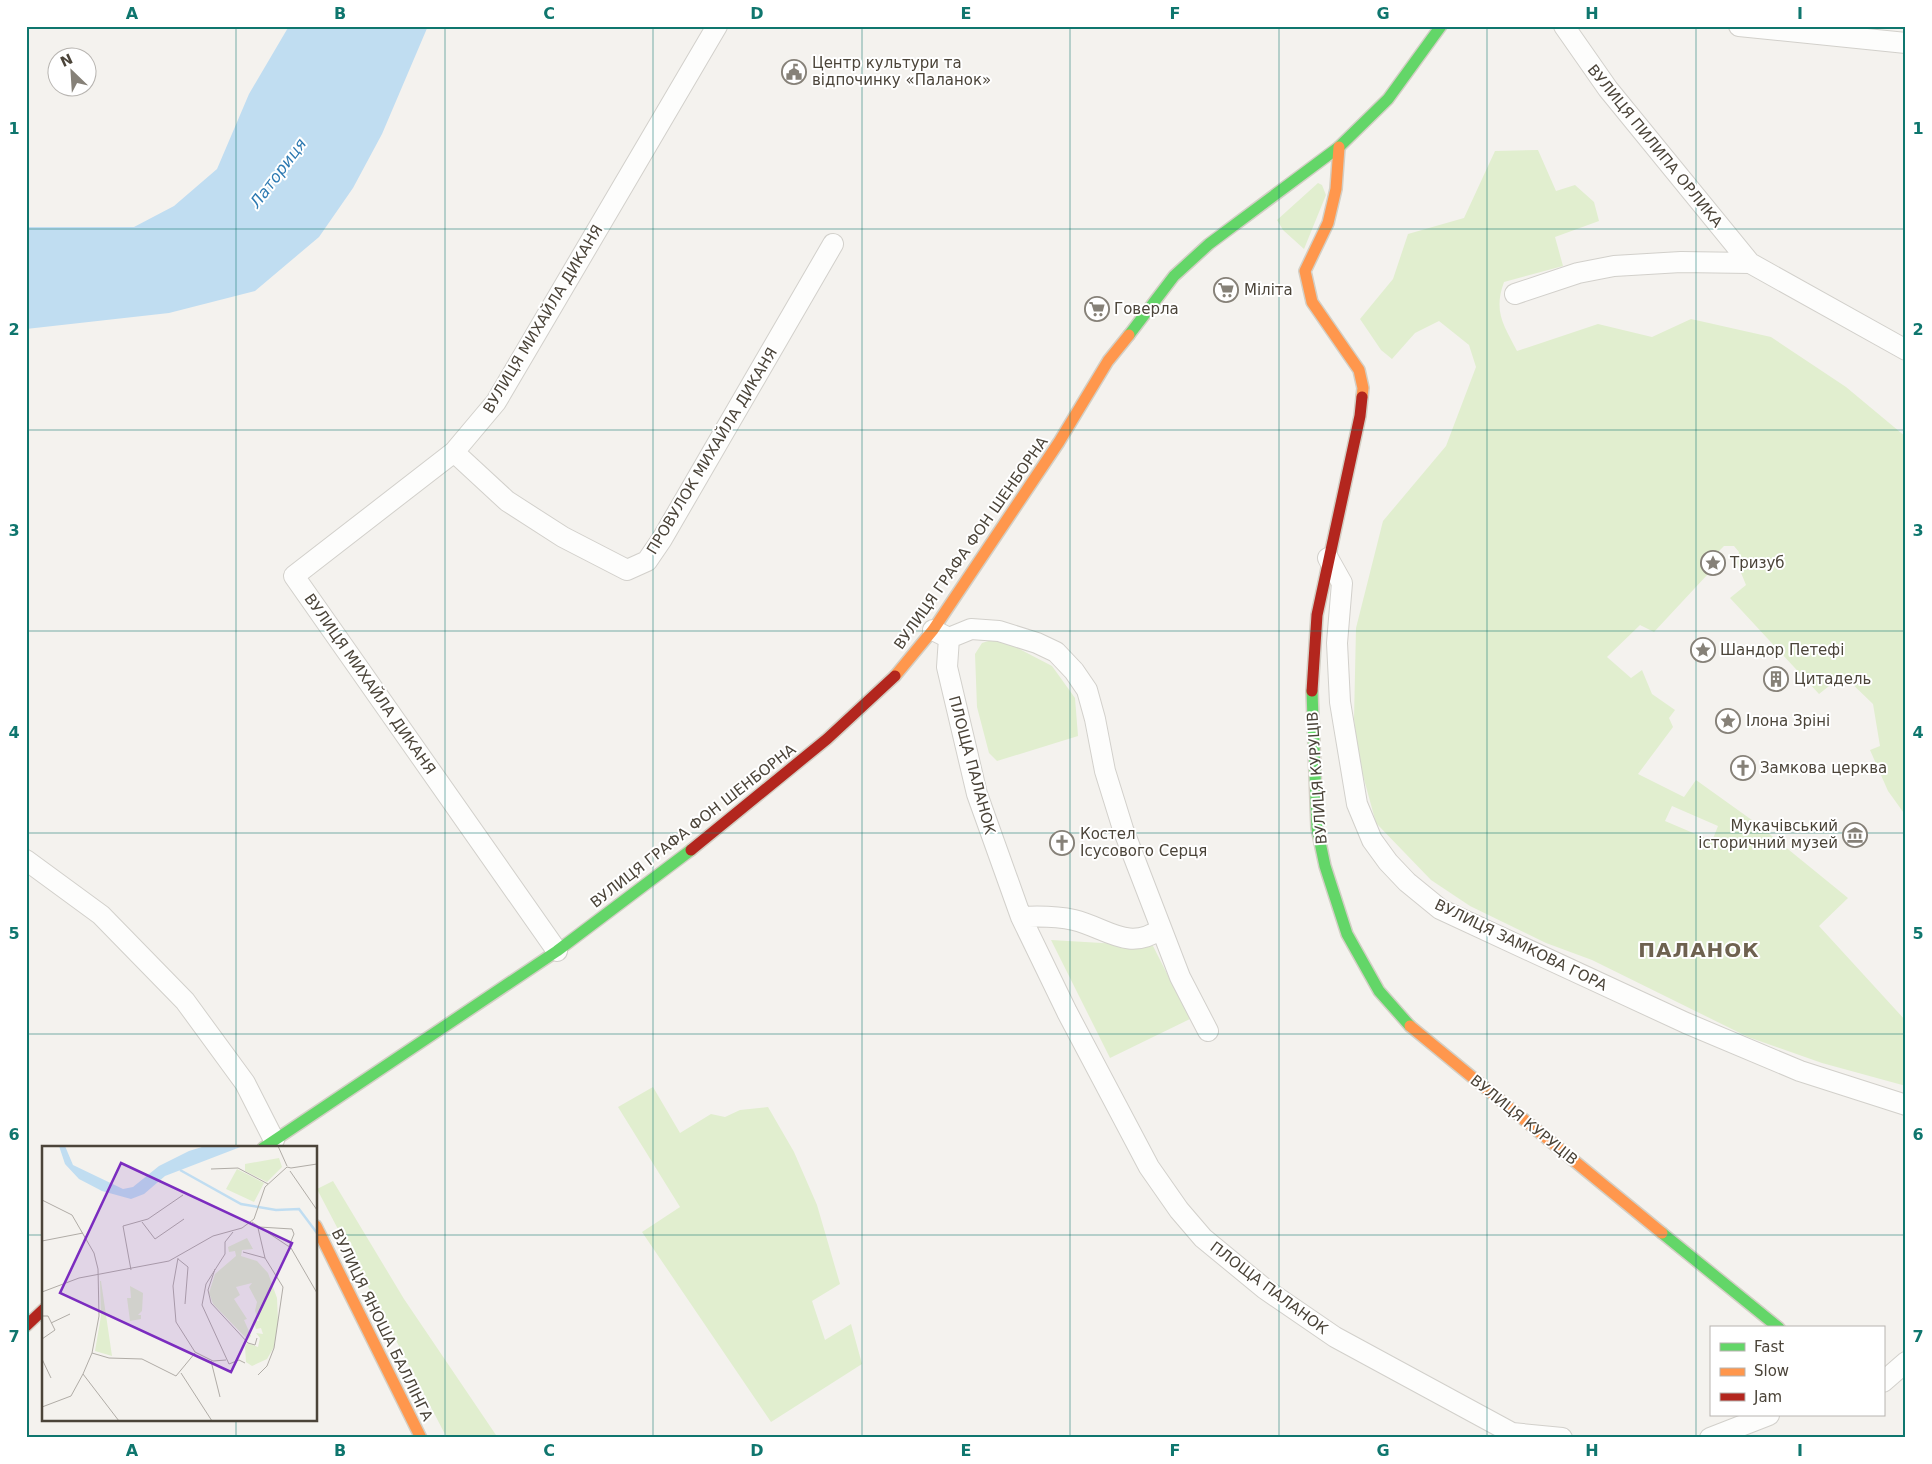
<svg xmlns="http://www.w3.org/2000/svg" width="1932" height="1464" font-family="'DejaVu Sans',sans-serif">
	<rect width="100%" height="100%" fill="#f4f2ee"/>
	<!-- green -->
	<path fill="#e1eecf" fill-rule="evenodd" d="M1538 150 1556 191 1575 185 1594 202 1599 221 1555 237 1563 266 1504 282C1493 312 1504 325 1517 351L1598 324 1652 337 1691 319 1771 337 1846 387 1906 437V816L1888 791 1870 750 1880 746 1873 704 1843 675 1819 694 1730 598 1746 585 1737 563 1739 552 1734 546H1724L1719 551 1718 560 1702 568 1708 574 1654 632 1640 625 1607 657 1631 678 1642 670 1652 694 1675 710 1669 718 1673 727 1638 774 1684 797 1696 780 1756 823 1848 898 1819 926 1906 1021V1086L1822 1063 1748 1037 1592 960 1546 943 1470 906 1431 880 1376 823 1359 761 1354 719 1356 628 1383 521 1446 446 1476 367 1469 345 1439 321 1415 333 1392 359 1381 350 1360 319 1393 279 1408 234 1464 218 1495 151ZM1672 806 1718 826 1712 841 1665 821Z
		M1318 183 1322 185 1326 195 1304 249 1283 230 1277 220Z
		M998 638 1052 666 1075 698 1078 736 997 761 989 753 977 707 975 654 982 643Z
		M1051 940 1153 946 1190 1019 1110 1058Z
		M653 1087 680 1133 711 1114 725 1117 740 1110 768 1107 794 1152 817 1205 840 1284 812 1301 825 1340 851 1324 862 1364 771 1422 642 1232 680 1207 618 1107Z
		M333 1181 404 1299 498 1438H447L317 1189Z"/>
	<!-- water -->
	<path fill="#c0ddf1" d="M289 26H428L382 134 353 188 319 237 255 291 169 313 26 329V227H134L174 206 217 169 249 94Z"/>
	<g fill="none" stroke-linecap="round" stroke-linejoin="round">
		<defs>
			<path id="street" d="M1564 26 1608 89 1750 263
				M1739 26 1906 43
				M1515 294 1578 273 1614 266 1681 262 1750 263 1906 350
				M454 452 507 501 563 537 627 570 647 561 662 539 833 244
				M1328 558 1342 583 1337 643 1340 702 1357 804 1372 840 1388 862 1407 882 1440 909 1686 1023 1800 1071 1906 1105
				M933 630 949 638 947 667 977 794 1021 917 1067 1012 1149 1167 1179 1210 1203 1238 1265 1289 1335 1337 1512 1433 1562 1438
				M949 638 971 629 999 631 1037 643 1056 652 1074 671 1087 690 1095 719 1105 771 1123 829 1180 977 1208 1031
				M26 860 101 915 185 1001 245 1083 274 1140
				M1021 917C1040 916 1056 916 1074 920 1107 928 1128 952 1161 929
				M557 951 294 576 454 452 496 402 717 26
				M1883 1382 1906 1362
				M1710 1438 1769 1415"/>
			<path id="fast" d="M1129 335 1174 276 1209 244 1339 147 1388 99 1441 26
				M1312 691 1317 828 1325 866 1347 934 1379 991 1410 1026
				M263 1148 557 951 691 850
				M1662 1233 1779 1328"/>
			<path id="slow" d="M1339 147 1336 189 1328 223 1305 271 1312 302 1359 370 1363 388 1362 397
				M895 676 933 630 1059 442 1108 361 1129 335
				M1410 1026 1662 1233
				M316 1226 421 1438"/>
			<path id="jam" d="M1312 691 1317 615 1360 416 1362 397
				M691 850 827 739 895 676
				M26 1326 44 1309"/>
		</defs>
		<!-- street casing -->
		<use href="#street" stroke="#d2d0cb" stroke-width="22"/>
		<!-- fast casing -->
		<use href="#fast" stroke="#d3cfc5" stroke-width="14"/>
		<!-- slow casing -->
		<use href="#slow" stroke="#d3cfc5" stroke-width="14"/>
		<!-- jam casing -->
		<use href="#jam" stroke="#d3cfc5" stroke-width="14"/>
		<!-- street -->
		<use href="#street" stroke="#fdfdfc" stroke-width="20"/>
		<!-- fast -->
		<use href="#fast" stroke="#63d668" stroke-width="11"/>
		<!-- slow -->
		<use href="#slow" stroke="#ff974d" stroke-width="11"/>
		<!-- jam -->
		<use href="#jam" stroke="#b3261e" stroke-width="11"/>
	</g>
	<!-- grid -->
	<path fill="none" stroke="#0f766e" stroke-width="1" stroke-opacity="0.55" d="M236 26V1148M445 26V1438M653 26V1438M862 26V1438M1070 26V1438M1279 26V1438M1487 26V1438M1696 26V1438M26 229H1906M26 430H1906M26 631H1906M26 833H1906M26 1034H1906M26 1235H44M316 1235H1906M236 1420V1438"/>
	<!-- icons -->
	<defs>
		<symbol id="civic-ring" viewBox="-11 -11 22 22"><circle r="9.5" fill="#fff" stroke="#868178" stroke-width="1.5"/><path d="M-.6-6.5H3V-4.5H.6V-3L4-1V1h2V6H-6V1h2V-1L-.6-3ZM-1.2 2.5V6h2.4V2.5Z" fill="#868178"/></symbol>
		<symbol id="supermarket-ring" viewBox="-11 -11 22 22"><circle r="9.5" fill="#fff" stroke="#868178" stroke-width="1.5"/><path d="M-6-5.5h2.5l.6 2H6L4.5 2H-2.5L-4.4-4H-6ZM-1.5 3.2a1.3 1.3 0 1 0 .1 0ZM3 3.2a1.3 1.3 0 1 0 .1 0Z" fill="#868178"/></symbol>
		<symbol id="sight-ring" viewBox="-11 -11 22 22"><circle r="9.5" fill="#fff" stroke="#868178" stroke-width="1.5"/><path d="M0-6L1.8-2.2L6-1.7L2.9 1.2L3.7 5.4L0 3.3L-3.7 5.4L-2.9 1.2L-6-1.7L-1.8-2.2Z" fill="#868178"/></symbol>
		<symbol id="building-ring" viewBox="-11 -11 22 22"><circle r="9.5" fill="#fff" stroke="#868178" stroke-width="1.5"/><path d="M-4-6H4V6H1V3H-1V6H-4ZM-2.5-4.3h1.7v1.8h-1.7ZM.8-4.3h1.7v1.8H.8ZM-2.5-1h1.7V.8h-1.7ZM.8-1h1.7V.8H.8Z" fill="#868178"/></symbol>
		<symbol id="church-ring" viewBox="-11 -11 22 22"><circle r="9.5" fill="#fff" stroke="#868178" stroke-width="1.5"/><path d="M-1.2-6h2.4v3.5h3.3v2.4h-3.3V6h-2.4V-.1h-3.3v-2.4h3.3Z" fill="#868178"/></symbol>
		<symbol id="museum-ring" viewBox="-11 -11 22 22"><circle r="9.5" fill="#fff" stroke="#868178" stroke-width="1.5"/><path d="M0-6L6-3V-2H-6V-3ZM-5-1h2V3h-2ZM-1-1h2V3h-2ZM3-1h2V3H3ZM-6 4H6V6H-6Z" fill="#868178"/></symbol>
	</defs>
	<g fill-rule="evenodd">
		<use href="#civic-ring" x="780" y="58" width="28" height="28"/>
		<use href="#supermarket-ring" x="1212" y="276" width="28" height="28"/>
		<use href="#supermarket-ring" x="1083" y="295" width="28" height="28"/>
		<use href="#sight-ring" x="1699" y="549" width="28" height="28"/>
		<use href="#sight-ring" x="1689" y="636" width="28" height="28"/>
		<use href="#building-ring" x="1762" y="665" width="28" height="28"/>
		<use href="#sight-ring" x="1714" y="707" width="28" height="28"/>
		<use href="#church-ring" x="1729" y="754" width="28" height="28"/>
		<use href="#museum-ring" x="1841" y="821" width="28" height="28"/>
		<use href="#church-ring" x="1048" y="829" width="28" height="28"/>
	</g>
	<g text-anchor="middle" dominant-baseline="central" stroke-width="4" stroke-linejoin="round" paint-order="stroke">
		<!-- poi labels -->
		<g font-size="15" fill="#4b4439" stroke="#fff" text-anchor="start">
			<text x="812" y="63">Центр культури та<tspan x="812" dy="17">відпочинку «Паланок»</tspan></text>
			<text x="1244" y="290">Міліта</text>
			<text x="1114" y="309">Говерла</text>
			<text x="1730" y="563">Тризуб</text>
			<text x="1720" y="650">Шандор Петефі</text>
			<text x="1794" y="679">Цитадель</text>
			<text x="1746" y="721">Ілона Зріні</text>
			<text x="1760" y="768">Замкова церква</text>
			<text x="1838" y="826" text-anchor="end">Мукачівський<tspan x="1838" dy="17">історичний музей</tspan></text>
			<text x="1080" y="834">Костел<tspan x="1080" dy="17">Ісусового Серця</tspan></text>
		</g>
		<!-- street labels -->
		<g font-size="15" fill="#4b4439" stroke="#fff">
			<text transform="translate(1655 146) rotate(51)">ВУЛИЦЯ ПИЛИПА ОРЛИКА</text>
			<text transform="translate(543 319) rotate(-59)">ВУЛИЦЯ МИХАЙЛА ДИКАНЯ</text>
			<text transform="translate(712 451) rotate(-59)">ПРОВУЛОК МИХАЙЛА ДИКАНЯ</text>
			<text transform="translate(971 543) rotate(-55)">ВУЛИЦЯ ГРАФА ФОН ШЕНБОРНА</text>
			<text transform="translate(370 684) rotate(55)">ВУЛИЦЯ МИХАЙЛА ДИКАНЯ</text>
			<text transform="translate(972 765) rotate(75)">ПЛОЩА ПАЛАНОК</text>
			<text transform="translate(1317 778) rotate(-94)">ВУЛИЦЯ КУРУЦІВ</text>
			<text transform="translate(693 826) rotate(-38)">ВУЛИЦЯ ГРАФА ФОН ШЕНБОРНА</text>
			<text transform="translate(1521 945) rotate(26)">ВУЛИЦЯ ЗАМКОВА ГОРА</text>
			<text transform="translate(1524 1120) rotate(39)">ВУЛИЦЯ КУРУЦІВ</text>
			<text transform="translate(1269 1288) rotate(37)">ПЛОЩА ПАЛАНОК</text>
			<text transform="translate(382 1325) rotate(64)">ВУЛИЦЯ ЯНОША БАЛЛІНГА</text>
		</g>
		<!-- water labels -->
		<g font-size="16" font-style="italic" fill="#2e7ab2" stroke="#fff">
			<text transform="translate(278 173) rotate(-53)">Латориця</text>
		</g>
		<!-- district labels -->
		<g font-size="20" font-weight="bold" letter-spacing="1" fill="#6e6250" stroke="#fff">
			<text x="1699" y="950">ПАЛАНОК</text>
		</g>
	</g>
	<!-- overview -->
	<g transform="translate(42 1146)">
		<rect width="275" height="275" fill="#f4f2ee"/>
		<path d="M237 12 240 21 225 36 203 25V18ZM195 23 222 37 212 56 184 43ZM205 92 211 103 200 104 199 110 215 115 226 127 235 152 236 175 232 201 225 213 210 220 204 216 203 201 205 197 216 201 218 192 214 187 221 188 219 182 214 183 211 174 217 175 213 165 215 156 207 141 210 137 194 141 198 149 192 153 205 173 202 174 209 190 206 194 171 158 167 147 173 128 194 110 193 105 187 106 186 101ZM58 135H59L70 210 53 205 59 170ZM88 140 101 147 100 165 96 169H99V173L88 175 85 152H89Z" fill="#e1eecf"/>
		<path d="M17 0H23L31 19 81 43 91 41 117 20 147 5 163 0H201L123 30 102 48 89 53 60 45 37 33 23 18Z" fill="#c0ddf1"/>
		<path fill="none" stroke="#c0ddf1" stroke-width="2.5" d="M138 24 199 58 234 64 257 63 275 87M41 29 60 38"/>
		<path fill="none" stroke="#b0aca6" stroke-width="1" d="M236 0 245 20M249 22 275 18M169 23 196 22 226 38M248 25 275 64M0 54 30 69 52 107 56 123 57 170 50 207 41 228 77 275M100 76 113 93 142 73M210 76 249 102 275 147M217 81 250 83 252 88 247 100M216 82 223 112M191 86 183 96V108L164 138 160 159 187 218 197 214 203 217M0 95 41 87M201 106 223 112 241 141 232 202 225 220 216 229M136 112 131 140 134 176 153 206 171 215 184 214M136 113 146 121 143 158M173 123 166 144 169 157 206 197 213 199 215 192M89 124 81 80 106 73 141 49M0 146 37 132 127 115 171 90 200 82 212 73 223 41 245 21 249 22M0 170H6L13 184 0 193M9 177 28 168M50 207 67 212 100 213 134 230 153 207M0 213 9 232M169 215 178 251M139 227 170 275M0 261 29 250 41 228"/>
		<path fill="#7b2cbf" fill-opacity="0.15" stroke="#7b2cbf" stroke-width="2.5" d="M79 17 250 97 189 226 18 147Z"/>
		<rect width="275" height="275" fill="none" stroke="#4b4439" stroke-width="2.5"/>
	</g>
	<!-- border -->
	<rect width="1932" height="1464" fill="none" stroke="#ffffff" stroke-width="55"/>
	<!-- legend -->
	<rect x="1710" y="1326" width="175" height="90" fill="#ffffff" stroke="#b7b4b0"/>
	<rect x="1720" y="1343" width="25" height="8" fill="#63d668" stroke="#b7b4b0"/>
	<text x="1754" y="1352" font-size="15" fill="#4b4439">Fast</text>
	<rect x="1720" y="1368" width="25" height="8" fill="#ff974d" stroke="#b7b4b0"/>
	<text x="1754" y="1376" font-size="15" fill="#4b4439">Slow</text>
	<rect x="1720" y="1393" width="25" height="8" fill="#b3261e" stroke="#b7b4b0"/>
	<text x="1754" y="1402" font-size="15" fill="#4b4439">Jam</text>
	<!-- north arrow -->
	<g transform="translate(72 72) rotate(335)"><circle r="24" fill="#ffffff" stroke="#b7b4b0"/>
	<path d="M0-4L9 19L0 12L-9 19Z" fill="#868178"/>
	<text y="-8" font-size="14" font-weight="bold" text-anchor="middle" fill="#4b4439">N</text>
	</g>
	<rect x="28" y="28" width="1876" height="1408" fill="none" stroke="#0f766e" stroke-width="2"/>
	<g font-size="16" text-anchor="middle" font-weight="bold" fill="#0f766e">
		<text x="132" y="19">A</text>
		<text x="340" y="19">B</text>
		<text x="549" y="19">C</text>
		<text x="757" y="19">D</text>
		<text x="966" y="19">E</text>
		<text x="1175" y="19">F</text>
		<text x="1383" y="19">G</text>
		<text x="1592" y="19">H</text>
		<text x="1800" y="19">I</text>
		<text x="14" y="134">1</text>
		<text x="1918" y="134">1</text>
		<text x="14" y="335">2</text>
		<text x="1918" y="335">2</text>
		<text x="14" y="536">3</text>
		<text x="1918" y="536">3</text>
		<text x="14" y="738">4</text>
		<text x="1918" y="738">4</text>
		<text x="14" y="939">5</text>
		<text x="1918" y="939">5</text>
		<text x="14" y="1140">6</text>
		<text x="1918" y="1140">6</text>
		<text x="14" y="1342">7</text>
		<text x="1918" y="1342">7</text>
		<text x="132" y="1456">A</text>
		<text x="340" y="1456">B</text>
		<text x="549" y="1456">C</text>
		<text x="757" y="1456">D</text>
		<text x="966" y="1456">E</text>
		<text x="1175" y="1456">F</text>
		<text x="1383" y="1456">G</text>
		<text x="1592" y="1456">H</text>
		<text x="1800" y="1456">I</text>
	</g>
</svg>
